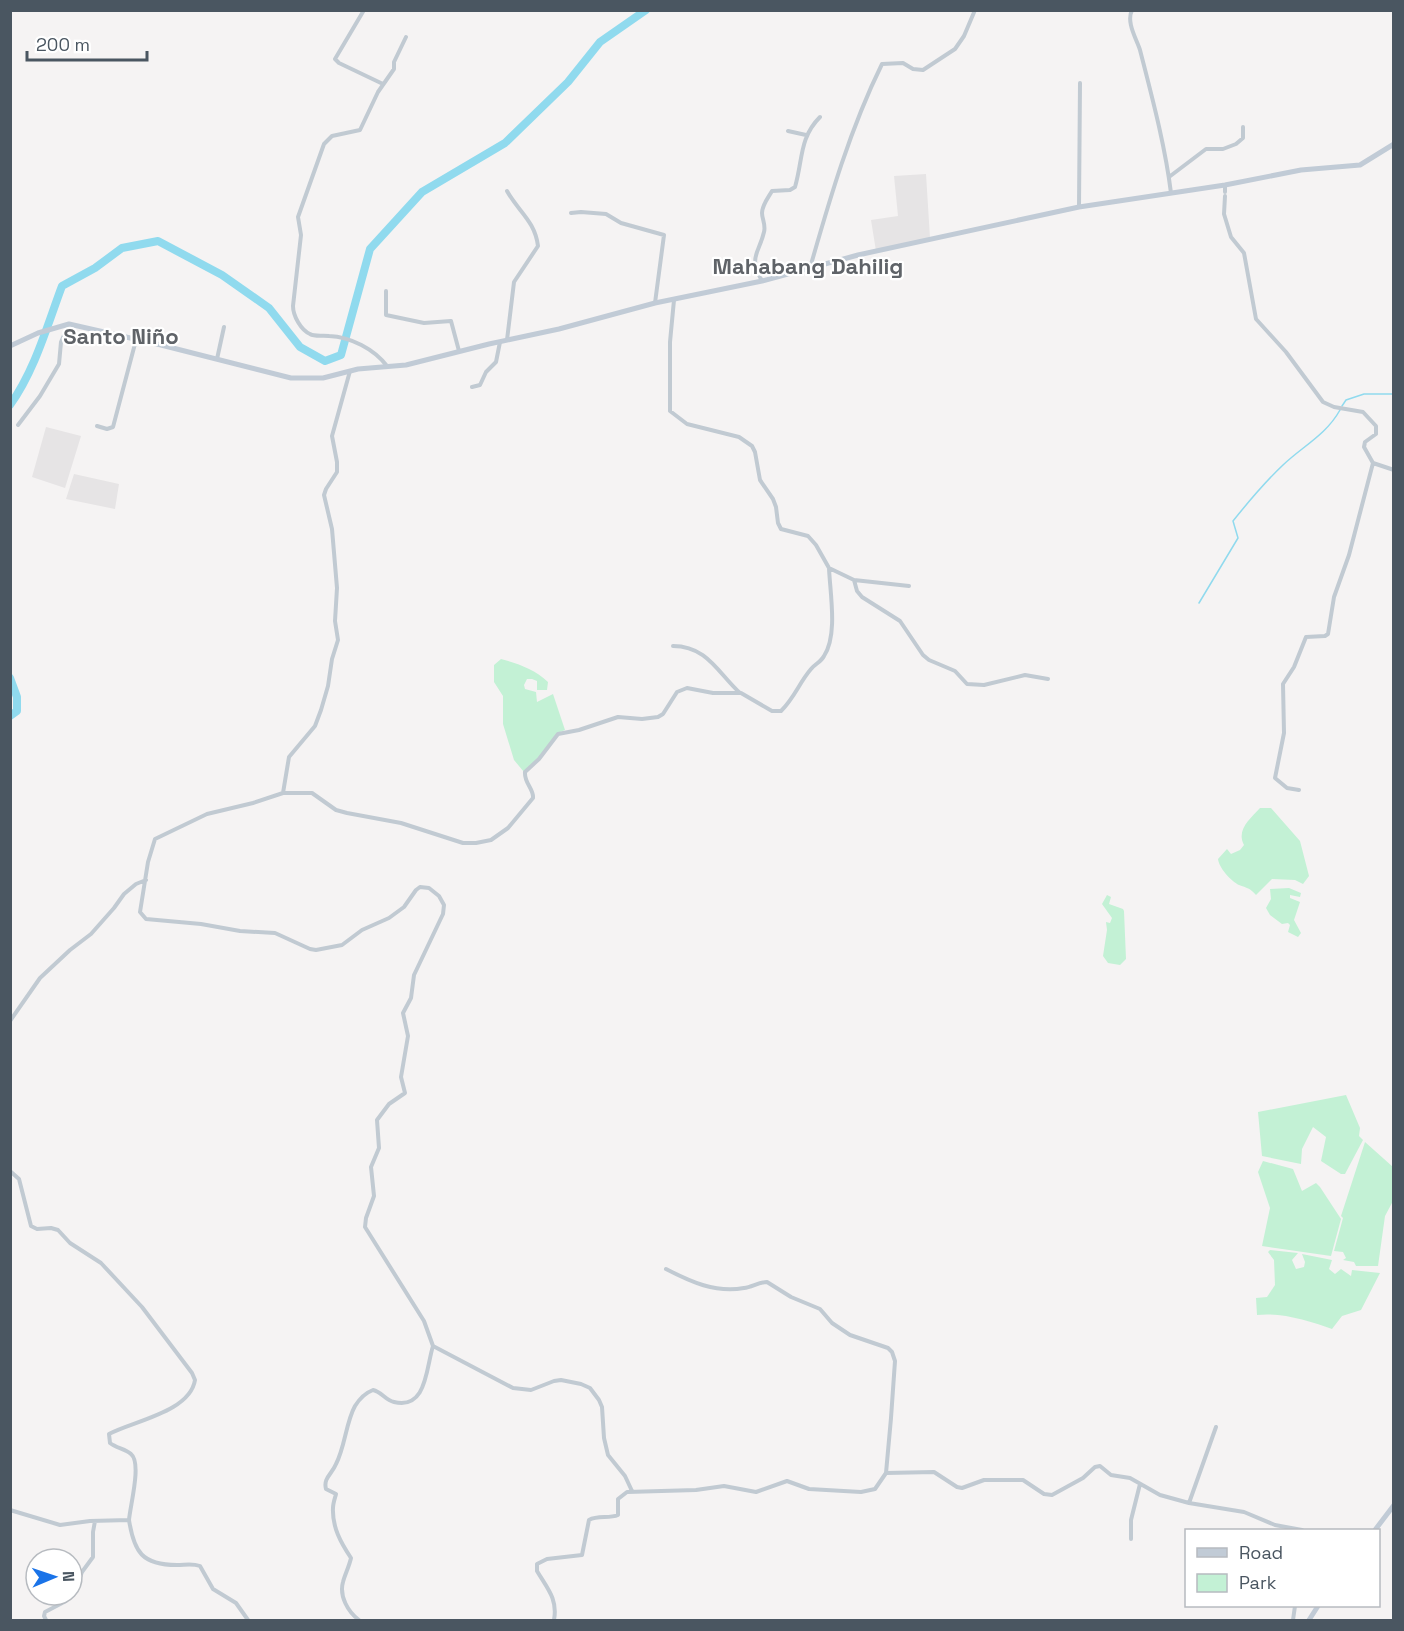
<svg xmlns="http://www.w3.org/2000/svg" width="1404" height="1631" font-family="'Space Grotesk',sans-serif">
	<rect width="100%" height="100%" fill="#f5f3f3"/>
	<!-- education -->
	<path fill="#e6e4e5" d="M926 174 930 238 876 251 871 220 898 216 894 176Z
		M46 427 81 436 65 488 32 477Z
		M74 474 119 484 115 509 66 499Z"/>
	<!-- green -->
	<path fill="#c3f1d5" d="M501 659C519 664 534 669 548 682L547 690H537V681L532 679H527L524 685 525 689 536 692 537 702 553 694 565 730 560 732 546 750 524 772 514 760 503 724V696L494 682V665Z
		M1260 808H1271L1300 841 1309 876 1303 884 1295 880 1272 879 1256 895C1250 888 1247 888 1239 885 1231 881 1219 868 1218 859L1227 849 1231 854 1240 850 1244 845C1236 830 1250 819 1260 808Z
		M1289 888 1301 893 1300 897 1290 895V898L1300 902 1294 920 1301 933 1298 937 1288 932 1290 925 1288 923 1282 924 1270 915 1266 908 1271 899 1270 889Z
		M1107 895 1111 897 1109 904 1123 909 1124 911 1126 959 1120 965 1108 963 1103 956 1107 930 1106 922 1110 923 1112 918 1102 904Z
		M1346 1095 1360 1128 1359 1136 1363 1140 1345 1174H1341L1321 1161 1326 1137 1313 1127 1302 1149 1301 1164 1262 1156 1258 1112Z
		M1365 1142 1393 1167V1201L1385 1216 1378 1266H1356L1354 1262 1343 1260 1346 1258 1343 1252 1334 1251 1343 1218 1341 1216Z
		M1263 1161 1293 1169 1302 1191 1316 1183 1320 1187 1341 1219 1331 1256 1262 1246 1270 1208 1258 1172Z
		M1270 1250 1298 1253 1292 1260 1296 1269 1304 1267 1305 1262 1302 1254 1332 1260 1329 1269 1335 1274 1341 1269 1351 1276 1352 1270 1380 1273 1361 1310 1342 1316 1332 1329C1310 1321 1281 1312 1257 1315L1256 1298 1267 1297 1275 1285 1274 1260 1268 1252Z"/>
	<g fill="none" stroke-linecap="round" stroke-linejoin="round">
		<!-- stream -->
		<path stroke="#90daee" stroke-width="1.5" d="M1342 406 1346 400 1364 394H1394
			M1199 603 1238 538 1233 521C1249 501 1265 482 1283 465 1303 446 1326 435 1340 410"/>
		<!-- river -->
		<path stroke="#90daee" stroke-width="8" d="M10 405C35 370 47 326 62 286L95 268 122 248 158 241 222 275 269 308 300 347 325 361 341 355 370 249 422 192 505 143 568 82 600 42 646 10
			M10 678 17 697V711L10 716"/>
		<!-- street -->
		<path stroke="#c1cad2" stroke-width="4" d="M364 10 335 59 339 63 383 84
			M1132 10C1126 22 1136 38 1140 50 1152 97 1165 145 1171 193
			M788 131 806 135
			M1169 177 1206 149H1223L1236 144 1243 138V127
			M507 191C518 211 535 221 538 246L514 282 507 340
			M1225 192V185
			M1225 196 1224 214 1231 237 1244 253 1256 319 1286 352 1323 402 1334 407 1363 412 1376 426V434L1365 442 1364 447 1373 463 1394 470
			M1079 207 1080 83
			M571 213 581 212 606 214 621 223 664 235 655 303
			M810 268C830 198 850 129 882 64L903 63 913 69 923 70 955 49 964 36 975 10
			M762 281C748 256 759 254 764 232 766 225 762 219 762 213 762 205 768 198 772 191L790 190 795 187C803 160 799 138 820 117
			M386 291V315L424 323 451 321 459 351
			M674 300 670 342V411L687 424 739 437 752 446 755 452 760 480 773 499 776 507 778 523 781 529 808 536 816 545 829 568 854 580 857 591 862 597 900 621 923 655 929 660 955 671 967 684 984 685 1025 675 1048 679
			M217 359 224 327
			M387 366C374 349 351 337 329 336 323 335 315 337 310 334 301 330 293 316 293 306L301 235 298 217 324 144 332 136 360 130 378 92 394 69V62L406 37
			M472 387 480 385 486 372 496 362 500 342
			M18 425 40 396 59 364 61 342 69 324
			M97 426 107 429 113 427 136 340
			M854 580 909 586
			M673 646C707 646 718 673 740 693
			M1299 790 1287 788 1275 778 1284 733 1283 684 1294 667 1306 637 1325 636 1328 634 1334 597 1349 555 1373 463
			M283 793 289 757 315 726 321 710 328 686 332 659 338 640 335 621 337 588 332 529 324 495 326 489 337 472V462L332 436 350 371
			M10 1021 40 978 70 950 91 934 114 908 124 894 136 884 146 880
			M10 1171 19 1179 31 1226 37 1229 51 1228 58 1230 70 1243 101 1263 142 1307 192 1373 195 1380C190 1412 133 1421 109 1434L110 1443C116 1448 126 1449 131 1454 142 1463 130 1506 129 1520L90 1521 60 1525 10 1510
			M886 1473 934 1472 957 1487 962 1488 984 1480H1023L1044 1494 1052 1495 1083 1478 1095 1467 1100 1466 1111 1475 1130 1478 1160 1495 1189 1503 1244 1512 1275 1525 1302 1530
			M632 1491 625 1476 608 1455 604 1438 602 1407 599 1400 590 1388 581 1384 561 1380 554 1381 531 1390 513 1388 433 1346 424 1321 365 1227 366 1218 374 1196 371 1167 379 1148 377 1120 389 1104 405 1093 401 1077 408 1036 403 1013 411 998 414 975 443 914 444 905 439 896 429 888 420 887 416 890 404 907 389 918 362 930 342 945 316 950 310 949 275 933 240 931 201 924 146 919 140 912 148 862 155 839 207 814 253 803 283 793H312L336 810 347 813 401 823 463 843H476L491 840 508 828 533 798C534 789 524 783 525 772L539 759 558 734 579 730 618 717 642 719 658 717 663 714 677 692 687 688 713 693H741L772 711H781C795 697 799 683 811 669 815 664 821 662 824 656 838 635 830 593 829 568
			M1189 1503 1216 1427
			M129 1520C134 1552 142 1565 177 1565 185 1565 192 1563 200 1566L213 1589 236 1603 248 1620
			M1131 1539V1520L1140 1484
			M46 1620 44 1616 45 1612 66 1601 74 1592 82 1572 93 1557V1532L95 1521
			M359 1620C348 1612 339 1596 343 1582 345 1574 349 1567 351 1558 341 1543 332 1527 333 1508 333 1503 335 1498 336 1494L326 1489C323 1478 332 1474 336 1464 345 1447 346 1422 355 1406 360 1398 365 1393 373 1390 382 1392 385 1400 394 1402 427 1410 426 1368 433 1346
			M554 1620C558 1599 547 1588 537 1571V1564L547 1559 582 1555 589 1520C598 1515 609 1519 618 1515V1499L627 1492 696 1490 724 1486 756 1492 787 1481 809 1489 861 1492 875 1489 886 1473 891 1418 895 1361 892 1352 888 1348 850 1335 832 1323 820 1309 791 1297 767 1282C759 1282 752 1287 744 1288 715 1293 691 1282 666 1269
			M1293 1620 1295 1606"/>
		<!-- secondary -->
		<path stroke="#c1cbd6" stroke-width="5" d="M10 346 38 333 69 324 161 345 291 378H323L358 369 406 365 489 344 559 329 655 303 762 281 858 255 1079 207 1225 185 1301 170 1360 165 1394 144
			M1375 1530 1394 1505
			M1309 1620 1318 1606"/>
	</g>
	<g text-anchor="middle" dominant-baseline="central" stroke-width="4.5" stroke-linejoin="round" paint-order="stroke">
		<!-- quarter labels -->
		<g font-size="22" font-weight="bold" fill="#5f6368" stroke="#fff">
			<text x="808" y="266">Mahabang Dahilig</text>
			<text x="121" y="336">Santo Niño</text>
		</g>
	</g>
	<!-- border -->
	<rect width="1404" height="1631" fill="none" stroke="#4a5661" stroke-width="24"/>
	<!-- legend -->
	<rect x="1185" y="1529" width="195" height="78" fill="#ffffff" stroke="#b7bbc0" stroke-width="1.5"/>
	<rect x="1197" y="1548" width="30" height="9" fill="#c1cbd6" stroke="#b7bbc0" stroke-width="1.5"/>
	<text x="1239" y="1559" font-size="18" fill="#4a5661">Road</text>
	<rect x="1197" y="1574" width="30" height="18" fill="#c3f1d5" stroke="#b7bbc0" stroke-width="1.5"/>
	<text x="1239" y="1589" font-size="18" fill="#4a5661">Park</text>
	<!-- north arrow -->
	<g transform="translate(54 1577) rotate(88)"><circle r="28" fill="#ffffff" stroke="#b7bbc0" stroke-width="1.5"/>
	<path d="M0-4.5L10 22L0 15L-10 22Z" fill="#1a73e8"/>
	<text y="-9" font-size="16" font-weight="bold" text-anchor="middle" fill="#4a5661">N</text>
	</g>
	<!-- scale -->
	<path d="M27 51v9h120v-9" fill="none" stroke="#4a5661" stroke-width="3"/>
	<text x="36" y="51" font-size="18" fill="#4a5661" stroke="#ffffff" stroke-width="4.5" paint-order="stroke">200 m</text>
</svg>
